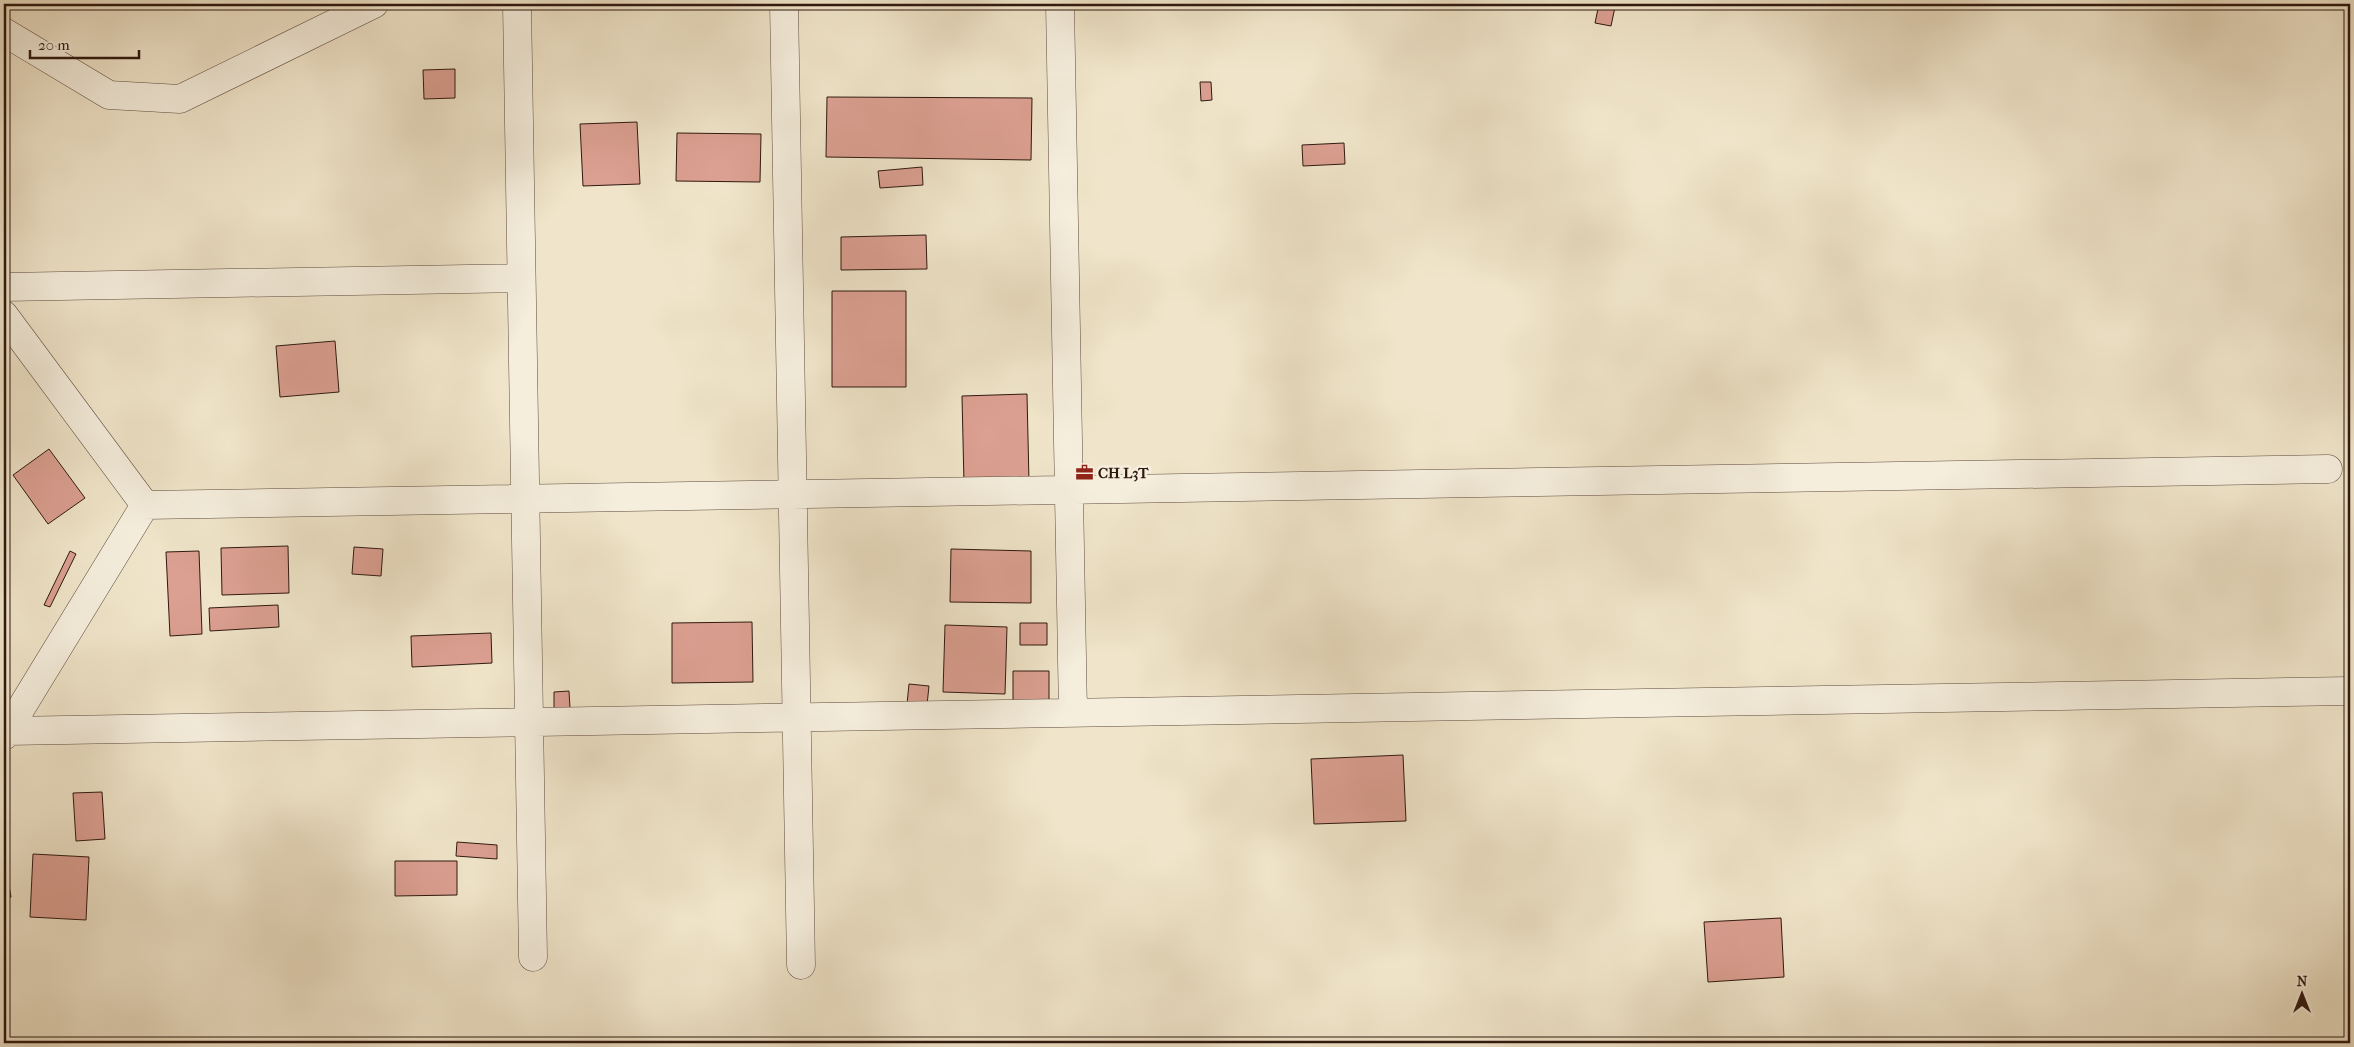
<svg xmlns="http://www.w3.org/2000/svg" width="2354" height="1047" font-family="'IM FELL French Canon',serif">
	<rect width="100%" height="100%" fill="#f0e5ca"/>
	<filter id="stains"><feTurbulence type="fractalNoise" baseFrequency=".004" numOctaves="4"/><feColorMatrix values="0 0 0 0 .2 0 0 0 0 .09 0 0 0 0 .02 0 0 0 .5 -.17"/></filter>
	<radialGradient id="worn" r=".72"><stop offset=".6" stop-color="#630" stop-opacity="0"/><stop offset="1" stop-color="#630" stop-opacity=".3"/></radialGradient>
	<!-- building -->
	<path fill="#dca092" stroke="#2f180f" d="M1599 4 1615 7 1611 26 1595 23Z
		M455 69V98L424 99 423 70Z
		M1200 82H1211L1212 100 1201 101Z
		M827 97 1032 98 1031 160 826 157Z
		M637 122 640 184 583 186 580 124Z
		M677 133 761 134 760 182 676 181Z
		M1344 143 1345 164 1303 166 1302 145Z
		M922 167 923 185 880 188 878 171Z
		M926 235 927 269 841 270V237Z
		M832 291H906V387H832Z
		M335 341 339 392 280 397 276 346Z
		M1027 394 1029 482 964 484 962 396Z
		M49 449 85 498 48 524 13 475Z
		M288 546 289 593 222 595 221 548Z
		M354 547 383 549 381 576 352 574Z
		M951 549 1031 551V603L950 602Z
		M70 551 76 554 50 607 44 605Z
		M199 551 202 634 170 636 166 552Z
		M278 605 279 627 210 631 209 608Z
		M752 622 753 682 672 683V623Z
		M1020 623H1047V645H1020Z
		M945 625 1007 627 1005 694 943 692Z
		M491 633 492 663 412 667 411 636Z
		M1013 671H1049V710H1013Z
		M909 684 929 686 927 705 907 704Z
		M569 691 570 708H554V692Z
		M1403 755 1406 821 1314 824 1311 759Z
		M102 792 105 839 76 841 73 793Z
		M457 842 497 845V859L456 856Z
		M33 854 89 857 86 920 30 917Z
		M4 857 11 897 4 898Z
		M395 861H457V895L395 896Z
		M1781 918 1784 977 1708 982 1704 922Z"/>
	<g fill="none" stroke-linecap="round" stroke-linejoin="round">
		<defs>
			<path id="street" d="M517 4 533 957
				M784 4 801 965
				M1060 4 1073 713
				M4 32 109 95 180 99 374 4
				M4 287 521 278
				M4 315 145 505
				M145 505 2328 469
				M7 731 2350 691
				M4 736 145 505"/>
		</defs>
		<!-- street casing -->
		<use href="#street" stroke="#5f4b3e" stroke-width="29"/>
		<!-- street -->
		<use href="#street" stroke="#f5eedd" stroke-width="28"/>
	</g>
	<!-- icons -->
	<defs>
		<symbol id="office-bare" viewBox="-9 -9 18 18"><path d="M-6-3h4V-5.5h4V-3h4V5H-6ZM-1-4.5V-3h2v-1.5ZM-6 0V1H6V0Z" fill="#8f2418" stroke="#f5eedd" stroke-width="2.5" paint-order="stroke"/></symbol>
	</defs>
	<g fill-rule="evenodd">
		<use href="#office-bare" x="1072" y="460" width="25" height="25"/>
	</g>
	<g text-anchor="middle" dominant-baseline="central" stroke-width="5" stroke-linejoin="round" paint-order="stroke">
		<!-- poi labels -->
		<g font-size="15" font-weight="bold" fill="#2f180f" stroke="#f5eedd" text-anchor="start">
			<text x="1098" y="473">CH L3T</text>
		</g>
	</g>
	<!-- margin -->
	<rect width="2354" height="1047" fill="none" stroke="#f0e5ca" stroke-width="20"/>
	<rect x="5" y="5" width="2344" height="1037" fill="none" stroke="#2f180f" stroke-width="2.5"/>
	<rect x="10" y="10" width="2334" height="1027" fill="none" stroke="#2f180f"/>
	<!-- north arrow -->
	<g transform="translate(2302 994)" stroke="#f5eedd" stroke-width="4" paint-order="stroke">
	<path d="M0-4L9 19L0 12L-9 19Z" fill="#2f180f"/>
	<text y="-8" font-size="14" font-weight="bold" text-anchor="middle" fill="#2f180f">N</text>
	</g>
	<!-- scale -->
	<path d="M30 50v8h109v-8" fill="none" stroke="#2f180f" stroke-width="2.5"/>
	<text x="38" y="50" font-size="15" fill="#2f180f" stroke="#f5eedd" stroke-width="4" paint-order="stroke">20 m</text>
	<rect width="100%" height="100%" filter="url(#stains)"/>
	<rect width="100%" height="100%" fill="url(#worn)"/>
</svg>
